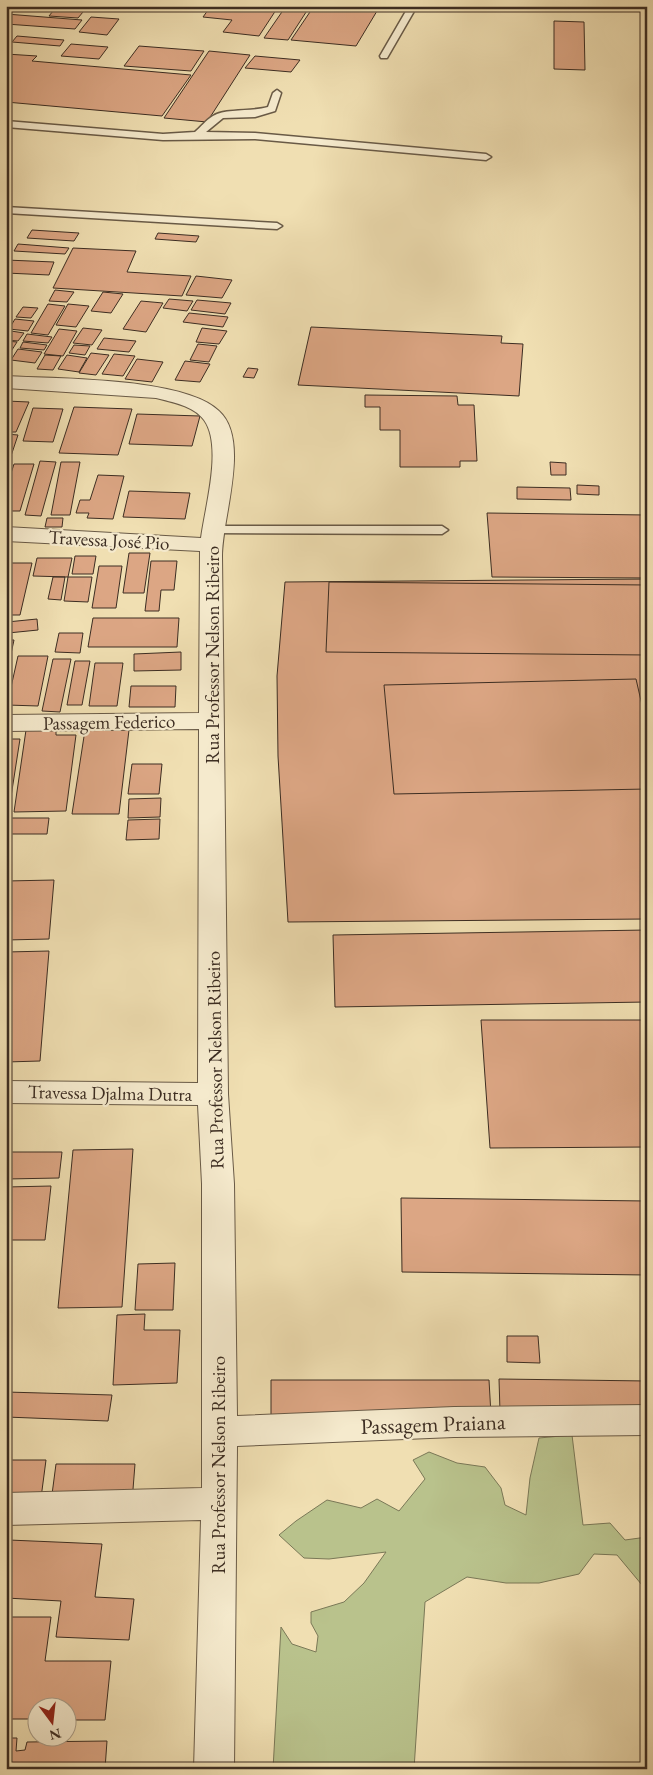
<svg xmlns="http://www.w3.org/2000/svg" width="653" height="1775" font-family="'EB Garamond',serif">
	<rect width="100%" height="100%" fill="#f0dfb2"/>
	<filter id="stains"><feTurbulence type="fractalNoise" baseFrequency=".004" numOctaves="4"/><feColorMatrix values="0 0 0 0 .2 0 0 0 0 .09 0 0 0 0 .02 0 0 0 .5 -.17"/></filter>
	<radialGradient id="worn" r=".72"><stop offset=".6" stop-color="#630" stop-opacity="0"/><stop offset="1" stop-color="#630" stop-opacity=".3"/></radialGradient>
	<!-- green -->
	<path fill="#b9c28c" stroke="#7a7857" d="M572 1435 583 1525 610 1523 625 1540 647 1537V1591L617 1555 594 1554 579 1574 539 1583H506L467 1577 425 1602 414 1769H273L281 1627 292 1644 316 1652 318 1636 311 1623V1612L344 1602 364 1583 386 1552 329 1559 304 1558 279 1535 296 1521 327 1500 361 1508 377 1499 399 1511 425 1479 413 1460 429 1452 457 1463 485 1467 501 1488 505 1505 526 1515 530 1478 539 1438Z"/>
	<!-- building -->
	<path fill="#dca684" stroke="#3c2d22" d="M57 6H88L78 18 49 16Z
		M211 6H236L276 10 259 36 223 32 232 20 203 17Z
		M286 6H310L288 40 264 38Z
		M314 6H380L356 46 291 40Z
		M6 14 82 20 75 29 6 24Z
		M91 17 119 19 107 35 79 32Z
		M554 21 584 22 585 70 554 69Z
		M17 36 64 40 60 46 12 42Z
		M71 44 108 47 99 59 61 56Z
		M139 46 204 51 191 71 124 66Z
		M209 51 250 55 207 122 164 118Z
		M6 54 37 56 32 61 191 75 162 116 6 102Z
		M255 56 300 60 291 72 245 68Z
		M32 230 79 233 74 241 27 238Z
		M158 233 199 236 196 242 155 239Z
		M18 244 69 248 65 254 14 251Z
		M73 248 136 251 127 272 191 276 182 296 53 288Z
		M6 260 54 262 49 275 6 273Z
		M196 276 232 280 222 298 186 295Z
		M55 290 74 292 67 302 49 301Z
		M103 292 123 294 111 313 91 311Z
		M169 299 193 301 187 311 163 308Z
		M197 300 231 303 225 314 191 310Z
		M141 301 163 303 146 332 123 329Z
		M48 304 65 306 48 335 31 333Z
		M68 304 89 306 76 327 56 325Z
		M23 307 38 308 31 318 16 317Z
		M189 313 228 317 223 327 183 322Z
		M15 319 34 321 28 331 9 329Z
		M311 327 502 336 501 343 523 344 519 396 298 385Z
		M83 328 102 330 92 345 73 343Z
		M202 328 227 331 219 344 196 342Z
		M59 329 77 331 63 356 44 354Z
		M11 331 24 333 18 341 6 340Z
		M27 334 52 337 48 343 23 341Z
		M104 338 136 341 129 352 97 349Z
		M6 341 17 342 10 353H6Z
		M23 342 47 345 44 350 20 348Z
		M198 344 217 346 209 362 190 360Z
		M74 345 90 346 85 355 69 353Z
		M18 349 42 352 35 363 11 360Z
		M91 353 109 355 96 375 79 373Z
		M114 354 135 356 123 376 102 374Z
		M45 355 61 356 53 370 37 369Z
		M67 355 87 358 79 372 58 369Z
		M137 359 163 362 152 382 125 379Z
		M185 361 210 364 200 382 175 380Z
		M248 368 258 369 254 378 243 377Z
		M365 395 457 396 458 405H474L477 461H460V467H400V430H380V407H365Z
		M6 401 29 402 16 432H6Z
		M74 407 132 409 118 455 59 453Z
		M33 408 63 409 53 442 23 441Z
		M137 414 200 416 192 446 129 444Z
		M6 434 18 435 11 456H6Z
		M40 461 56 462 41 516 25 515Z
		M61 462H80L70 515H51Z
		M550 462 566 463V475H551Z
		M14 464H34L20 511H6V489Z
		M98 475 124 476 113 519 87 518 89 513H76L80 500H90Z
		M577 485 599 486V495L577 494Z
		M517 487 570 488 571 500 517 499Z
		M129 491 190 493 185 519 123 517Z
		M487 513 647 515V578L492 577Z
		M47 518H63L62 527H45Z
		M129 553H150L144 593H123Z
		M75 556H96L93 574H72Z
		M37 558H72L68 577 33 576Z
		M151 561H177L174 590H161L159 611H145Z
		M6 563H32L20 615H6Z
		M99 566H122L116 608H92Z
		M53 577H65L61 600 48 599Z
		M68 577H92L88 602 64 601Z
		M647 579V919L288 922 278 756 277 676 285 582Z
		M329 582 647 585V655L326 652Z
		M93 618H179L177 647H88Z
		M37 619 38 630 8 633 7 622Z
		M59 633H83L80 653 55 652Z
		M6 640H14L6 677Z
		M181 652V670L134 671V654Z
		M18 656H48L38 706 7 705Z
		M53 659H71L60 712 42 711Z
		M75 661H90L82 705H67Z
		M95 663H123L117 706H89Z
		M636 679 647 727V789L394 794 384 685Z
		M131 686H176L175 707H129Z
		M26 730H56V735H76L66 811 14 812Z
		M85 730H129L119 814H72Z
		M6 739H20L8 816H6Z
		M132 764H162L159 794H128Z
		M161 798 160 817 128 818 129 799Z
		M11 818H49L47 834H9Z
		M160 819 159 839 126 840 128 820Z
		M54 880 49 939 6 940V881Z
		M647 930V1002L335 1007 333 935Z
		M49 951 40 1061 6 1062V952Z
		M481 1020H647V1147L490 1148Z
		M133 1149 122 1307 58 1308 73 1150Z
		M8 1152H62L59 1178 6 1179Z
		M51 1186 45 1240H6V1187Z
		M401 1198 647 1201V1275L402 1272Z
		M175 1263 173 1310H135L138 1264Z
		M145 1314 144 1330H180L177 1383 113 1385 117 1315Z
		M507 1336H538L540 1363 507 1362Z
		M499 1379 647 1381V1414L500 1412Z
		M271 1380H489L491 1415H271Z
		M6 1392 112 1395 108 1421 6 1417Z
		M6 1460H46L41 1498H6Z
		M56 1464H135L132 1502H51Z
		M9 1540 102 1544 95 1597 134 1599 129 1640 56 1637 61 1601 6 1598V1556Z
		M6 1617H51L45 1661H111L105 1720H68V1708H38V1719H6Z
		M6 1738H17L16 1751 25 1750 27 1742 107 1741 105 1769H6Z"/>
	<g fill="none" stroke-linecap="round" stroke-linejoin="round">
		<defs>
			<path id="lane" d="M409 6H417L387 58H381L380 56Z
				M277 90 281 93 275 111 255 117 223 118 206 132 255 133 486 154 491 157 486 160 255 139 163 140 6 127V121L163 134 195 132C201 127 206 120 213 116 226 108 252 112 268 107L273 93Z
				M6 207 277 223 282 226 277 229 6 213Z
				M214 526H442L448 530 442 534 210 533 208 530 210 527Z"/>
			<path id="street" d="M6 376C57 379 184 377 219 411 251 440 222 517 222 556 224 736 226 915 228 1094L234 1184 237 1416 454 1407 647 1405V1435L454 1437 237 1446 234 1769H194L201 1520 6 1525V1493L202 1488V1184L198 1105 6 1103V1081L198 1083 199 729 6 731V715L199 713 200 551 6 541V527L201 538C205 507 223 446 204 420 194 406 172 402 156 398L6 388Z"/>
		</defs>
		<!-- lane casing -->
		<use href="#lane" stroke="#695a46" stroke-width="3"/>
		<!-- street casing -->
		<use href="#street" stroke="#695a46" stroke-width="2"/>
		<!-- lane -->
		<use href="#lane" fill="#f5eacd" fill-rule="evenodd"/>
		<!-- street -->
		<use href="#street" fill="#f5eacd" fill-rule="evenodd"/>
	</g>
	<g text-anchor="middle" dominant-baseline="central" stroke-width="4.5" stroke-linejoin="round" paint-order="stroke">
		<!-- street labels -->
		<g font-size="19" fill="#3c2d22" stroke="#f5eacd">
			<text transform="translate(109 540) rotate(3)">Travessa José Pio</text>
			<text transform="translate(212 655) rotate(-90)">Rua Professor Nelson Ribeiro</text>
			<text transform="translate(109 722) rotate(-1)">Passagem Federico</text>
			<text transform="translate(215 1060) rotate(-91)">Rua Professor Nelson Ribeiro</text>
			<text transform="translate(110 1093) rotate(1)">Travessa Djalma Dutra</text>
			<text transform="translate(218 1465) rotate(-90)">Rua Professor Nelson Ribeiro</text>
		</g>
		<!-- near-street labels -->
		<g font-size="22" fill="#3c2d22" stroke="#f5eacd">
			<text transform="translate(433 1424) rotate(-2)">Passagem Praiana</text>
		</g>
	</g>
	<!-- margin -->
	<rect width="653" height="1775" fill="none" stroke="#f0dfb2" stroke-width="25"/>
	<rect x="8" y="8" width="638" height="1760" fill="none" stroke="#3c2d22" stroke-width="2.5"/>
	<rect x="12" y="12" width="628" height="1750" fill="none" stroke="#3c2d22"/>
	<!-- north arrow -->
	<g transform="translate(52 1722) rotate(165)"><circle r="24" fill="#f5eacd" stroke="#ab9e89"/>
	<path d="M0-4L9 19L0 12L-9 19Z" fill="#8f2418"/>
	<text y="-8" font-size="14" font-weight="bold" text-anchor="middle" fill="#3c2d22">N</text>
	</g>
	<rect width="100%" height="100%" filter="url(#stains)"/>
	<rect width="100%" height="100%" fill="url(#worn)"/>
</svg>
